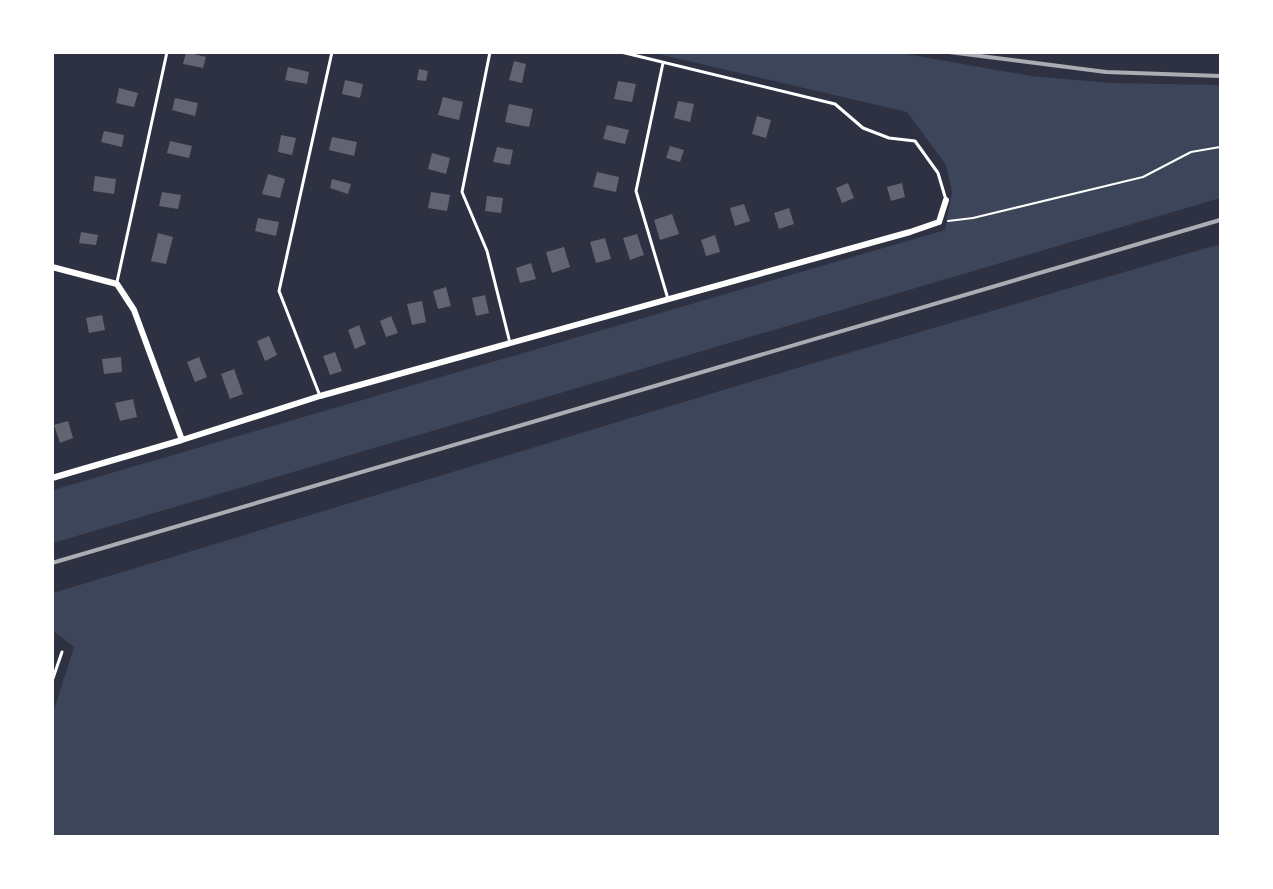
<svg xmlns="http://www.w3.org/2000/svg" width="1273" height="889" font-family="Rubik,sans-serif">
	<rect width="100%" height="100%" fill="#2d3142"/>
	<!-- green -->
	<path fill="#3c4559" d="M654 53H901L1031 76 1111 83 1220 85V198L53 543V490L945 230 952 192 946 165 907 112Z
		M1220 244V836H53V713L74 647 53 631V593L756 380Z"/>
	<!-- building -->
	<path fill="#626471" d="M186 52 206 57 203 68 183 64Z
		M514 61 526 64 522 83 509 80Z
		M288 67 309 72 307 84 285 80Z
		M419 69 428 71 426 81 417 80Z
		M345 80 363 84 360 98 342 94Z
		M618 81 636 84 632 102 614 99Z
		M119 88 138 93 134 107 116 103Z
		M443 97 463 102 459 120 438 115Z
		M175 98 198 103 195 116 172 110Z
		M678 101 694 104 690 122 674 118Z
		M509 104 533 109 529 127 505 122Z
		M757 116 771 120 766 138 752 134Z
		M607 125 629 130 625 144 603 139Z
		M104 131 124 135 122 147 101 142Z
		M281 135 296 138 292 155 278 152Z
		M332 137 357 142 354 156 329 150Z
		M170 141 192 146 189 158 167 153Z
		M670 146 684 150 680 162 666 158Z
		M497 147 513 150 510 165 493 162Z
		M432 153 450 158 446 174 428 169Z
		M597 172 619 177 616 192 593 187Z
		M268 174 285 179 280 198 262 194Z
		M95 176 116 179 114 194 93 191Z
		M332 179 351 184 348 194 330 188Z
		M848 183 854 198 842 203 836 188Z
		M902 183 905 197 891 201 887 187Z
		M162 192 181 195 178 209 159 206Z
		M431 192 450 195 447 211 428 208Z
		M487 196 503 198 501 213 485 211Z
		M744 204 750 221 735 226 730 208Z
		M789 208 794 224 779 229 774 213Z
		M672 214 679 234 660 240 654 220Z
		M258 218 279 222 276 236 255 231Z
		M81 232 98 235 96 245 79 243Z
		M158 233 173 237 166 264 151 261Z
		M637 234 644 255 630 260 623 238Z
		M715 235 720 252 706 256 701 240Z
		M605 238 611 259 596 263 590 242Z
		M564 247 570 267 552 273 546 252Z
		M531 263 536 279 520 283 516 268Z
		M446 287 451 306 438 309 433 291Z
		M485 295 489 313 476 316 472 298Z
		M422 301 426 322 412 325 407 304Z
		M102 315 105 330 89 333 86 318Z
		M391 316 398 333 386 337 380 321Z
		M359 325 366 344 355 349 348 330Z
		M269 336 277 355 265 361 257 341Z
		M335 352 342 371 330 375 323 356Z
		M121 357 122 372 104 374 102 359Z
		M199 357 207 377 195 382 187 362Z
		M234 369 243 394 230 399 221 374Z
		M133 399 137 417 120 421 115 403Z
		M68 421 73 438 60 443 54 425Z"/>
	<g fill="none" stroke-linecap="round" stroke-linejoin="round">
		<!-- path -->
		<path stroke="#fff" stroke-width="2" d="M948 221 973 218 1143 177 1191 152 1220 147"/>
		<!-- service -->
		<path stroke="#fff" stroke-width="3" d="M490 52 462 192 487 251 510 343
			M621 52 835 104 863 128 889 138 915 141 938 173 946 200
			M663 63 636 191 668 299
			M117 282 167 52
			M320 396 279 291 332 52
			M52 681 62 652"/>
		<!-- minor -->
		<path stroke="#fff" stroke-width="6" d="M52 267 117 284 134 310 182 440
			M52 478 182 440 320 396 910 232 939 222 946 200"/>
		<!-- rail -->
		<path stroke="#abadb3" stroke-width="4" d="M949 52 1106 72 1220 76
			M52 563 1220 220"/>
	</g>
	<!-- border -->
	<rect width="1273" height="889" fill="none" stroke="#ffffff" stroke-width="108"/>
</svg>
